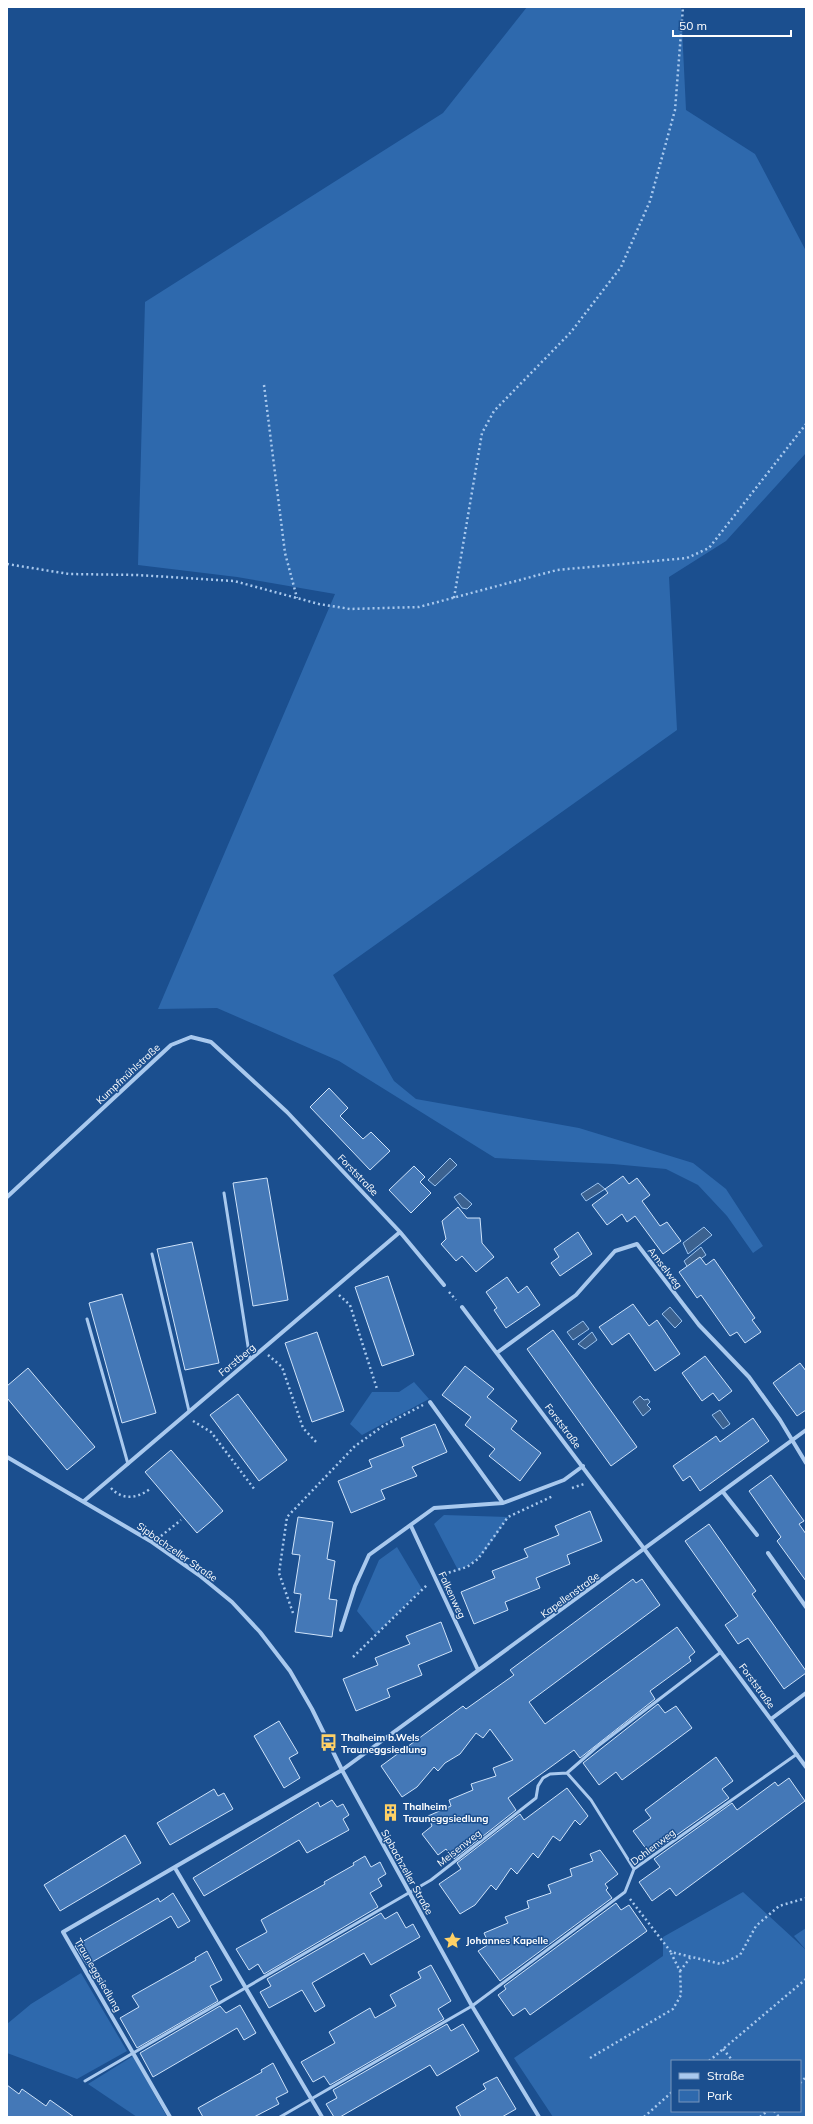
<svg xmlns="http://www.w3.org/2000/svg" width="813" height="2124" font-family="Mulish,sans-serif">
	<rect width="100%" height="100%" fill="#1b4f8f"/>
	<!-- green -->
	<path fill="#2e69ad" fill-rule="evenodd" d="M527 7H681L686 110 755 154 806 251V453L726 541 669 577 677 730 333 975 394 1081 416 1099 579 1128 693 1163 726 1189 763 1246 753 1253 727 1216 698 1185 666 1169 613 1164 495 1158 339 1061 217 1008 158 1009 335 594 237 577 138 565 145 302 443 113Z
		M414 1382 429 1399 362 1435 350 1424 372 1392H399Z
		M444 1515 508 1517C495 1536 482 1563 458 1570L434 1524Z
		M397 1547 422 1589 376 1634 357 1611 379 1560Z
		M743 1892 806 1950V2117H553L514 2058 663 1956V1937ZM672 2061H800V2111H672Z
		M806 1928V1950L794 1936Z
		M81 1973 127 2051 77 2079 7 2053V2024L31 2004Z
		M133 2056 167 2117H137L88 2084Z"/>
	<!-- water -->
	<path fill="#3c6290" stroke="#9cc4f0" d="M450 1158 457 1165 435 1186 428 1180Z
		M598 1183 605 1189 586 1201 581 1194Z
		M460 1193 472 1204 467 1209 462 1208 454 1197Z
		M704 1227 712 1235 688 1254 683 1243Z
		M701 1247 706 1255 688 1268 684 1261Z
		M670 1307 682 1321 675 1328 662 1314Z
		M583 1321 589 1329 573 1340 567 1332Z
		M592 1332 597 1340 585 1349 578 1344Z
		M640 1396 644 1400 648 1399 650 1402 647 1405 651 1409 643 1416 633 1402Z
		M720 1410 730 1424 723 1429 712 1415Z"/>
	<!-- building -->
	<path fill="#4478b7" stroke="#cfe3fa" d="M329 1088 348 1108 340 1116 363 1139 371 1132 390 1151 370 1170 310 1107Z
		M414 1166 425 1177 420 1182 431 1193 411 1213 389 1190Z
		M623 1176 629 1184 637 1178 650 1195 642 1201 660 1226 667 1222 681 1241 663 1254 635 1216 627 1222 622 1214 607 1225 592 1205 608 1193 605 1189Z
		M267 1178 288 1300 253 1306 233 1183Z
		M458 1207 467 1218H480L482 1243 494 1257 476 1272 462 1256 456 1261 441 1244 446 1239 442 1221Z
		M578 1232 592 1254 560 1276 551 1263 559 1257 554 1249Z
		M192 1242 219 1363 185 1370 157 1249Z
		M700 1257 706 1265 714 1259 755 1318 752 1320 761 1332 745 1343 737 1332 730 1336 701 1295 697 1298 679 1272Z
		M388 1276 414 1355 382 1366 355 1287Z
		M507 1277 518 1293 527 1286 540 1305 506 1328 494 1310 497 1308 486 1292Z
		M122 1294 156 1413 122 1423 89 1303Z
		M633 1304 649 1326 657 1320 680 1354 655 1371 629 1333 612 1345 599 1327Z
		M553 1330 637 1447 611 1466 527 1349Z
		M317 1332 344 1411 312 1422 285 1343Z
		M705 1356 732 1391 719 1401 713 1393 702 1401 682 1373Z
		M800 1363 806 1371V1410L797 1416 773 1383Z
		M465 1366 494 1389 487 1397 517 1421 511 1429 541 1453 520 1481 489 1456 495 1449 465 1425 471 1417 442 1395Z
		M28 1368 95 1447 67 1470 7 1398V1386Z
		M238 1394 287 1460 259 1481 210 1415Z
		M753 1418 769 1441 700 1491 690 1476 683 1481 673 1466 716 1436 720 1442Z
		M435 1424 447 1452 412 1467 417 1476 381 1490 385 1499 351 1513 338 1481 372 1467 369 1460 404 1446 401 1438Z
		M171 1450 223 1511 197 1533 145 1472Z
		M771 1475 804 1521 799 1524 806 1534V1581L777 1541 781 1537 749 1491Z
		M590 1511 602 1541 567 1555 570 1564 536 1578 540 1588 505 1602 508 1610 474 1624 461 1592 495 1578 492 1571 528 1557 524 1549 559 1535 555 1526Z
		M298 1517 333 1522 327 1559 335 1561 329 1599 337 1600 332 1637 295 1632 301 1594 294 1593 300 1555 292 1554Z
		M709 1524 756 1591 752 1594 806 1671V1673L784 1689 748 1638 738 1644 725 1625 738 1616 685 1541Z
		M633 1579 636 1583 642 1579 660 1605 529 1702 545 1724 677 1627 695 1652 689 1657 691 1661 650 1691 655 1699 580 1758 574 1750 508 1798 516 1810 454 1859 446 1849 438 1855 422 1834 432 1826 428 1816 451 1806 449 1800 473 1790 471 1784 496 1776 493 1768 513 1760 490 1729 483 1738 476 1733 460 1754 445 1763 438 1771 434 1767 417 1787 402 1797 381 1766 463 1706 466 1709 514 1675 510 1670Z
		M441 1622 452 1651 418 1665 422 1675 387 1689 390 1697 356 1711 343 1679 378 1665 375 1658 410 1644 406 1636Z
		M658 1704 665 1713 676 1706 692 1728 622 1780 616 1772 599 1785 583 1763Z
		M279 1721 298 1753 289 1758 300 1778 284 1788 254 1736Z
		M716 1757 733 1781 722 1789 729 1798 650 1854 633 1831 651 1818 645 1810Z
		M789 1778 805 1801 676 1896 670 1888 652 1901 639 1882 660 1867 654 1859 732 1803 737 1810 775 1782 778 1786Z
		M567 1788 588 1816 580 1825 575 1820 560 1841 553 1836 538 1858 533 1853 517 1874 511 1868 496 1890 491 1885 475 1905 460 1914 439 1884 461 1869 457 1863 520 1814 524 1820Z
		M214 1789 218 1796 224 1793 233 1809 170 1845 157 1823Z
		M332 1800 337 1807 343 1804 349 1815 343 1819 349 1830 307 1853 299 1840 204 1896 193 1878 318 1802 320 1807Z
		M125 1835 141 1863 60 1911 44 1885Z
		M600 1850 618 1874 605 1884 608 1888 606 1890 612 1898 500 1981 478 1951 489 1944 484 1933 508 1923 505 1917 529 1908 527 1901 551 1893 548 1885 572 1876 570 1869 593 1861 590 1854Z
		M365 1856 371 1867 380 1862 386 1874 378 1879 382 1886 370 1893 378 1907 264 1974 258 1964 249 1970 236 1949 267 1932 261 1920 325 1884 324 1882 354 1865 353 1863Z
		M173 1893 190 1921 178 1928 171 1916 87 1965 75 1946 158 1898 160 1902Z
		M616 1903 621 1910 629 1905 647 1931 530 2015 525 2008 513 2016 498 1995 506 1989 504 1986Z
		M397 1912 406 1928 413 1924 420 1937 371 1965 364 1953 312 1983 325 2006 315 2012 302 1990 269 2008 260 1992 271 1986 267 1979 381 1913 385 1919Z
		M207 1951 222 1980 210 1986 218 2001 137 2048 120 2018 139 2007 132 1996 196 1960 195 1958Z
		M431 1965 451 2001 438 2009 444 2019 330 2085 324 2076 313 2082 301 2062 335 2043 329 2032 370 2008 375 2018 396 2006 390 1995 421 1978 418 1972Z
		M240 2005 256 2033 244 2040 237 2028 153 2077 140 2053 220 2006 226 2013Z
		M447 2024 451 2031 463 2024 479 2051 437 2076 430 2065 340 2117H334L326 2104 337 2098 333 2090Z
		M273 2063 288 2092 276 2098 279 2104 254 2117H203L198 2108 262 2072 261 2070Z
		M497 2077 516 2109 502 2117H461L456 2107 486 2089 483 2084Z
		M7 2085 19 2094 22 2089 46 2106 50 2100 74 2117H7Z"/>
	<g fill="none" stroke-linecap="round" stroke-linejoin="round">
		<!-- path -->
		<path stroke="#a9c9ee" stroke-width="2.5" stroke-dasharray="2 3" stroke-linecap="butt" d="M264 385 285 553 297 598
			M7 564 69 574 137 575 234 581 319 604 350 609 419 607 557 570 687 558 709 548 806 424
			M454 598 482 433 494 411 571 332 621 267 650 201 675 110 683 7
			M449 1292 456 1300
			M339 1295 350 1305 377 1389
			M268 1355 282 1367 303 1428 317 1443
			M193 1421 211 1432 255 1490
			M111 1488C123 1501 138 1498 150 1489
			M572 1488 584 1484
			M161 1536 181 1520
			M444 1574 467 1567 478 1559 508 1517 553 1496
			M293 1613 279 1573 287 1517 355 1446 383 1426 423 1405
			M353 1657 428 1584
			M630 1899 671 1952 721 1964 740 1955 756 1926 779 1906 806 1898
			M680 1971 690 1958
			M723 2049 733 2061
			M590 2058 673 2009 681 1995 680 1971 671 1953
			M709 2061 806 1979
			M800 2083 806 2077
			M774 2111 779 2117
			M644 2117 672 2092
			M760 2117 767 2111"/>
		<!-- lane -->
		<path stroke="#a9c9ee" stroke-width="3" d="M224 1193 250 1359
			M152 1254 189 1411
			M87 1319 128 1464
			M567 1773 591 1800 634 1869
			M85 2081 431 1880 536 1798 538 1786 543 1778 550 1774 567 1773 598 1746 721 1652
			M280 2117 472 2006 625 1892 634 1869 797 1754"/>
		<!-- street -->
		<path stroke="#a9c9ee" stroke-width="4" d="M7 1197 171 1045 191 1037 211 1042 287 1112 400 1232 444 1285
			M462 1307 645 1550 806 1767
			M498 1352 576 1295 615 1251 637 1244 699 1325 749 1377 780 1420 806 1463
			M430 1402 503 1503
			M7 1457 152 1542 199 1575 232 1602 260 1632 290 1671 312 1709 342 1770 472 2006 539 2117
			M723 1492 757 1535
			M84 1501 400 1232
			M411 1526 478 1670
			M768 1553 806 1607
			M341 1630 355 1586 369 1555 434 1508 503 1503 564 1480 583 1466
			M771 1719 806 1693
			M175 1868 322 2117
			M170 2117 63 1932 342 1770 806 1430"/>
	</g>
	<!-- icons -->
	<defs>
		<symbol id="bus-bare" viewBox="-9 -9 18 18"><path d="M-5-6H5V4H4V6H2V4H-2V6H-4V4H-5ZM-3.5-4V0h7V-4ZM-3.5 1.2v1.5H-2V1.2ZM2 1.2v1.5H3.5V1.2Z" fill="#ffd166" stroke="#1b4f8f" stroke-width="2.5" paint-order="stroke"/></symbol>
		<symbol id="building-bare" viewBox="-9 -9 18 18"><path d="M-4-6H4V6H1V3H-1V6H-4ZM-2.5-4.3h1.7v1.8h-1.7ZM.8-4.3h1.7v1.8H.8ZM-2.5-1h1.7V.8h-1.7ZM.8-1h1.7V.8H.8Z" fill="#ffd166" stroke="#1b4f8f" stroke-width="2.5" paint-order="stroke"/></symbol>
		<symbol id="sight-bare" viewBox="-9 -9 18 18"><path d="M0-6L1.8-2.2L6-1.7L2.9 1.2L3.7 5.4L0 3.3L-3.7 5.4L-2.9 1.2L-6-1.7L-1.8-2.2Z" fill="#ffd166" stroke="#1b4f8f" stroke-width="2.5" paint-order="stroke"/></symbol>
	</defs>
	<g fill-rule="evenodd">
		<use href="#bus-bare" x="316" y="1730" width="25" height="25"/>
		<use href="#building-bare" x="378" y="1800" width="25" height="25"/>
		<use href="#sight-bare" x="440" y="1928" width="25" height="25"/>
	</g>
	<g text-anchor="middle" dominant-baseline="central" stroke-width="3" stroke-linejoin="round" paint-order="stroke">
		<!-- street labels -->
		<g font-size="10" fill="#fff" stroke="#1b4f8f">
			<text transform="translate(128 1074) rotate(-43)">Kumpfmühlstraße</text>
			<text transform="translate(358 1175) rotate(46)">Forststraße</text>
			<text transform="translate(665 1268) rotate(52)">Amselweg</text>
			<text transform="translate(237 1360) rotate(-40)">Forstberg</text>
			<text transform="translate(563 1426) rotate(53)">Forststraße</text>
			<text transform="translate(177 1552) rotate(35)">Sipbachzeller Straße</text>
			<text transform="translate(452 1595) rotate(65)">Falkenweg</text>
			<text transform="translate(570 1595) rotate(-36)">Kapellenstraße</text>
			<text transform="translate(757 1686) rotate(54)">Forststraße</text>
			<text transform="translate(653 1847) rotate(-37)">Dohlenweg</text>
			<text transform="translate(459 1848) rotate(-38)">Meisenweg</text>
			<text transform="translate(407 1872) rotate(61)">Sipbachzeller Straße</text>
			<text transform="translate(98 1975) rotate(60)">Trauneggsiedlung</text>
		</g>
		<!-- poi labels -->
		<g font-size="10" font-weight="bold" fill="#fff" stroke="#1b4f8f" text-anchor="start">
			<text x="341" y="1737">Thalheim b.Wels<tspan x="341" dy="12">Trauneggsiedlung</tspan></text>
			<text x="403" y="1806">Thalheim<tspan x="403" dy="12">Trauneggsiedlung</tspan></text>
			<text x="466" y="1940">Johannes Kapelle</text>
		</g>
	</g>
	<!-- border -->
	<rect width="813" height="2124" fill="none" stroke="#ffffff" stroke-width="16"/>
	<!-- legend -->
	<rect x="671" y="2060" width="130" height="52" fill="#1b4f8f" stroke="#7695bc"/>
	<rect x="679" y="2073" width="20" height="6" fill="#a9c9ee" stroke="#7695bc"/>
	<text x="707" y="2080" font-size="12" fill="#ffffff">Straße</text>
	<rect x="679" y="2090" width="20" height="12" fill="#2e69ad" stroke="#7695bc"/>
	<text x="707" y="2100" font-size="12" fill="#ffffff">Park</text>
	<!-- scale -->
	<path d="M673 30v6h118v-6" fill="none" stroke="#ffffff" stroke-width="2"/>
	<text x="679" y="30" font-size="12" fill="#ffffff" stroke="#1b4f8f" stroke-width="3" paint-order="stroke">50 m</text>
</svg>
